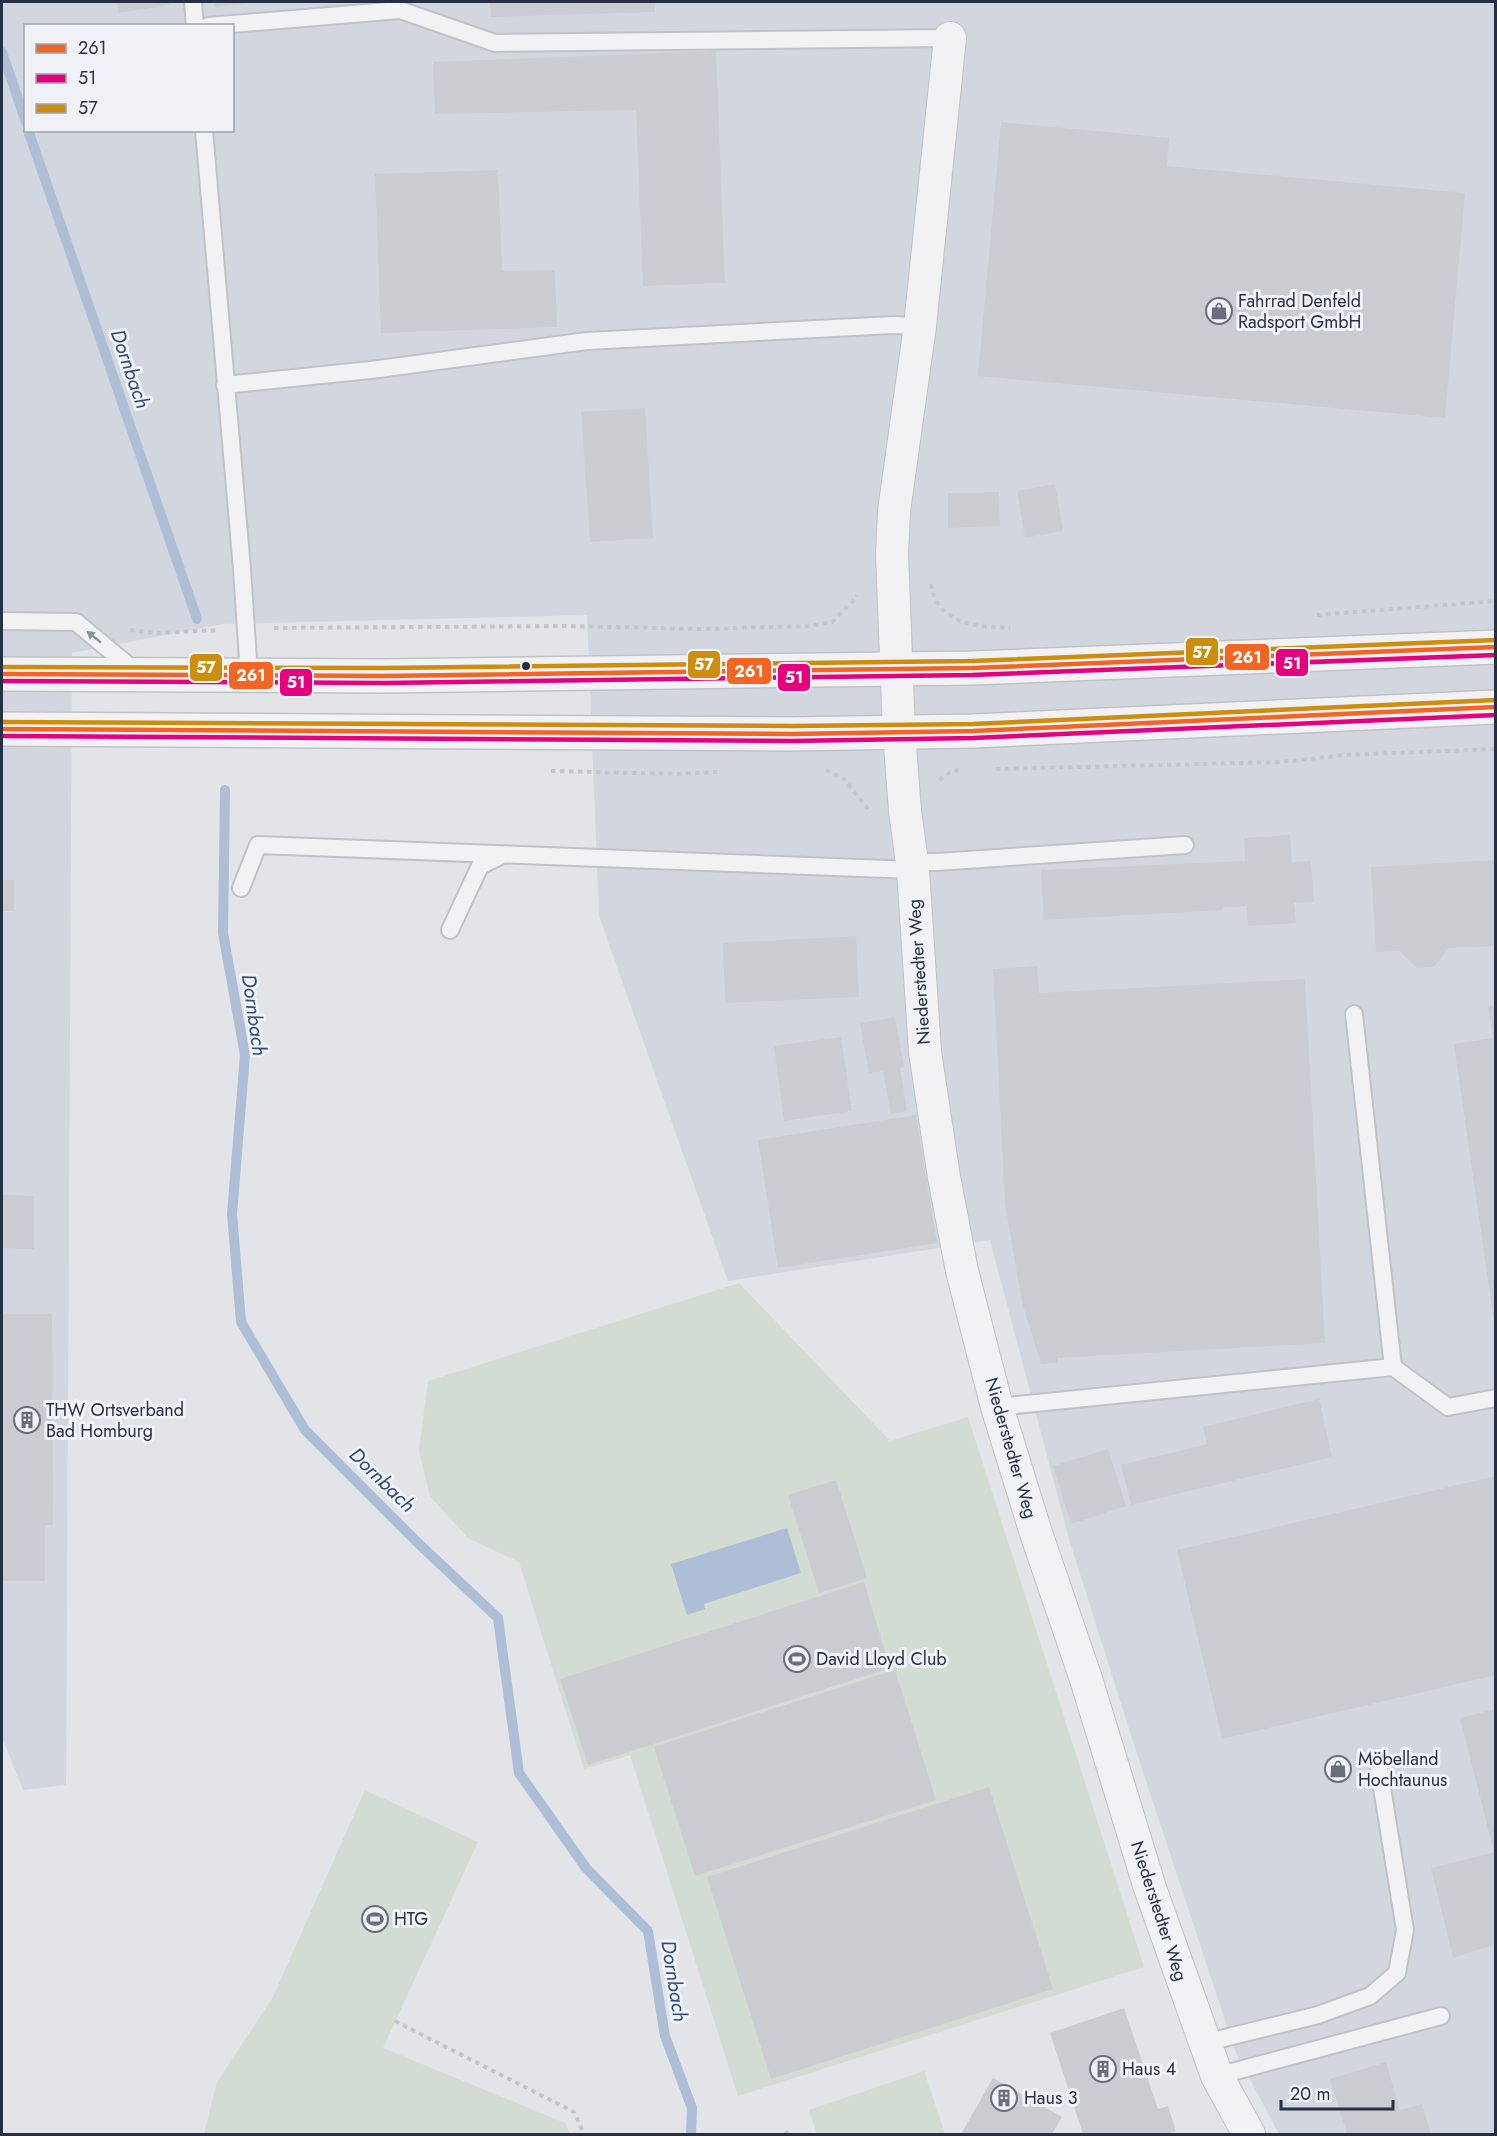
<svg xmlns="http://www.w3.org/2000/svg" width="1497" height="2136" font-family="Jost,sans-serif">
	<rect width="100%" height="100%" fill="#e2e4e8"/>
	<!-- built -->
	<path fill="#d2d7df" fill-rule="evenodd" d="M2 2H1495V2134H1279L1236 2053 1137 1754 1069 1539 990 1240 728 1281 599 916 587 615 222 624 72 653 66 1785 23 1790 2 1737ZM26 26H232V130H26Z"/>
	<!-- green -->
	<path fill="#d2dcd2" d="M739 1283 890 1441 968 1417 1144 1967 738 2096 630 1755 584 1769 519 1562 468 1538 430 1496 419 1451 428 1381Z
		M365 1790 478 1842 383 2048 565 2123 570 2134H204L217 2082 273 1997Z
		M924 2071 945 2134H817L809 2110Z"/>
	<!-- water -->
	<path fill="#aebed6" d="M787 1528 801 1573 704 1604 705 1609 687 1615 671 1564Z"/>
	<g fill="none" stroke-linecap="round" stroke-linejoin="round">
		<!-- stream -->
		<path stroke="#aebed6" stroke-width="10" d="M2 52 26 122
			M28 130 197 619
			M225 790 223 933 245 1055 232 1214 241 1322 305 1430 419 1544 498 1618 519 1773 586 1868 648 1931 665 2036 692 2108 691 2134"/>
	</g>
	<!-- building -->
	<path fill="#caccd1" d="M117 2H169L170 5 118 13Z
		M214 2H249L250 3 215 7Z
		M490 2H655V12L491 17Z
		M716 51 725 283 643 286 636 110 435 114 433 62Z
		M1001 122 1169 138 1167 166 1465 193 1445 418 978 376Z
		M498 170 502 271 555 270 557 327 381 333 375 174Z
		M645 408 653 538 590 542 581 412Z
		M1055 484 1063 531 1025 538 1017 491Z
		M999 492 1000 526 948 528V493Z
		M1290 835 1292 862 1311 861 1314 902 1294 903 1296 923 1248 926 1247 906 1222 908 1223 910 1044 920 1041 870 1245 861 1244 838Z
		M1496 860V946L1449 948 1434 967 1417 968 1399 951 1376 952 1371 867Z
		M2 880H14V911H2Z
		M856 936 859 997 725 1003 723 943Z
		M1037 966 1039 993 1305 979 1325 1343 1057 1358 1058 1363 1041 1364 1022 1302 1005 1204 993 969Z
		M1496 1005V1322H1494L1454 1044 1493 1038 1488 1006Z
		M895 1017 904 1067 900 1068 907 1111 891 1114 883 1071 869 1073 860 1023Z
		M841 1037 852 1111 784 1121 774 1046Z
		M916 1115 937 1243 778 1268 758 1140Z
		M2 1195 34 1196V1249L2 1248Z
		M2 1314H52L53 1525H45V1581H2Z
		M1319 1399 1332 1457 1131 1505 1121 1465 1207 1444 1203 1427Z
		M1108 1449 1126 1506 1071 1524 1053 1466Z
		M1496 1476V1675L1222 1739 1177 1550Z
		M836 1480 867 1578 819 1593 788 1495Z
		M864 1582 890 1668 588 1765 560 1679Z
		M895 1670 936 1800 695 1876 654 1747Z
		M1496 1709V1944L1453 1958 1431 1868 1494 1852 1460 1718Z
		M989 1787 1053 1989 771 2079 707 1877Z
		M1124 2008 1158 2109 1168 2106 1176 2131 1166 2134H1083L1050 2033Z
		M1386 2062 1400 2110 1422 2104 1431 2134H1347L1330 2079Z
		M993 2078 1062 2117 1052 2134H961Z"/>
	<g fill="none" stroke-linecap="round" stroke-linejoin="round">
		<defs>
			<path id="service" d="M193 2 195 26
				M208 26 400 10 495 43 950 38
				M204 130 242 569 249 675
				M225 385 371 370 587 341 893 325 920 326
				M2 621 76 622 136 672
				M911 862H937L1185 845
				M241 888 258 845 913 870
				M450 930 480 866 502 855
				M1354 1014 1393 1367
				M997 1407 1393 1367 1448 1407 1496 1398
				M1204 2043 1318 2015 1370 1996 1397 1973 1405 1930 1378 1763
				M1217 2076 1441 2016"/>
			<path id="minor" d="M950 38 920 326 894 511 892 554 899 732 905 811 913 870 925 1052 944 1177 962 1271 997 1407 1036 1533 1086 1679 1150 1888 1217 2076 1249 2134"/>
			<path id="tertiary" d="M2 674 384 676 972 668 1496 647
				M2 729 792 734 973 731 1496 707"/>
		</defs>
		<!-- service casing -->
		<use href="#service" stroke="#c0c2c6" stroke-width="20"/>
		<!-- minor casing -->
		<use href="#minor" stroke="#c0c2c6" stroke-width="34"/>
		<!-- tertiary casing -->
		<use href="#tertiary" stroke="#c0c2c6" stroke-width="36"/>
		<!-- path -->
		<path stroke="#c3c5cb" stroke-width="4" stroke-dasharray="4.5 4.5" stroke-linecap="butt" d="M931 584C937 624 976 627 1010 628
			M1317 615 1496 601
			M274 628 566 626 701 629 810 626 832 622 854 600 857 595
			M130 630 157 633 219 630
			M996 769 1282 762 1344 755 1496 749
			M826 770 844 779 868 809
			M551 771 678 774 717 772
			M939 780 952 771 961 770
			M395 2021 574 2112 584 2134
			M786 2131 787 2134"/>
		<!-- service -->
		<use href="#service" stroke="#f2f2f4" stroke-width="16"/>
		<!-- minor -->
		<use href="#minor" stroke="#f2f2f4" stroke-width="32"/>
		<!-- tertiary -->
		<use href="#tertiary" stroke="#f2f2f4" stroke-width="33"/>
		<defs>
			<path id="bus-1" d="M2 674 384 676 972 668 1496 647
				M2 729 792 734 973 731 1496 707"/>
			<path id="bus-2" d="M2 681 384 683 972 675 1496 655
				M2 736 792 741 973 738 1496 715"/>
			<path id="bus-3" d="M2 667 384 668 972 661 1496 640
				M2 722 792 726 973 724 1496 700"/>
		</defs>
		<!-- bus-1 casing -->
		<use href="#bus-1" stroke="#f0f2f8" stroke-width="9"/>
		<!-- bus-2 casing -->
		<use href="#bus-2" stroke="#f0f2f8" stroke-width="9"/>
		<!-- bus-3 casing -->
		<use href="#bus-3" stroke="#f0f2f8" stroke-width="9"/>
		<!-- bus-1 -->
		<use href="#bus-1" stroke="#f26522" stroke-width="4.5"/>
		<!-- bus-2 -->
		<use href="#bus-2" stroke="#e5007d" stroke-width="4.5"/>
		<!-- bus-3 -->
		<use href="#bus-3" stroke="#cd8e0e" stroke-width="4.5"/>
	</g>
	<!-- one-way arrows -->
	<defs><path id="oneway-solid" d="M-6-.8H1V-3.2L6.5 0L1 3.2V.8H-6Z" transform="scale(1.5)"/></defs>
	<use fill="#8c909c" href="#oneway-solid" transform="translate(94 637) rotate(-141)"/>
	<!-- icons -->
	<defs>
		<symbol id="shop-ring" viewBox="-11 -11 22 22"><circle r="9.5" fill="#f0f2f8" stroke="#686e7d" stroke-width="1.5"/><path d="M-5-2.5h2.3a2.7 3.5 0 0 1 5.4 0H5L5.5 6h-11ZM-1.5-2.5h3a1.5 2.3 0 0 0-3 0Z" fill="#686e7d"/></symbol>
		<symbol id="building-ring" viewBox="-11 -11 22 22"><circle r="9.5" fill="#f0f2f8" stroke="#686e7d" stroke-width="1.5"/><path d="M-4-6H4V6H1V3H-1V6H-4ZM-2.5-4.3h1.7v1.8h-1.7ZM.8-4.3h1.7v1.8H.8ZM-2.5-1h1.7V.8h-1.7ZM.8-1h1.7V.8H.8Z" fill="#686e7d"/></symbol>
		<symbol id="stadium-ring" viewBox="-11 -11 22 22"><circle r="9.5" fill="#f0f2f8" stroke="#686e7d" stroke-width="1.5"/><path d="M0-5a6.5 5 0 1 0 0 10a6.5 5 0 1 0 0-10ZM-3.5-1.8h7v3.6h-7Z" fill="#686e7d"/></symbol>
	</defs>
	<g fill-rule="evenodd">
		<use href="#shop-ring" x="1204" y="296" width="30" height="30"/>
		<use href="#building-ring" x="12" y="1405" width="30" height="30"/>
		<use href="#stadium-ring" x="782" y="1644" width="30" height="30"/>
		<use href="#shop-ring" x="1323" y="1754" width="30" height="30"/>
		<use href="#stadium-ring" x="360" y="1904" width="30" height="30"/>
		<use href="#building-ring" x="1088" y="2054" width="30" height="30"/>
		<use href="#building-ring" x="989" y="2083" width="30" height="30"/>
	</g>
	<!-- markers -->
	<circle fill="#262f44" stroke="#f0f2f8" stroke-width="2" cx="526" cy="666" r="5"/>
	<g text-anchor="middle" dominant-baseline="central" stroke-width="6" stroke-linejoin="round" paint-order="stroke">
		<!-- poi labels -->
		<g font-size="18" fill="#262f44" stroke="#f0f2f8" text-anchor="start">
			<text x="1238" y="301">Fahrrad Denfeld<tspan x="1238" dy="21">Radsport GmbH</tspan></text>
			<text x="46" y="1410">THW Ortsverband<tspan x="46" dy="21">Bad Homburg</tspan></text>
			<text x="816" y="1659">David Lloyd Club</text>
			<text x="1358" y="1759">Möbelland<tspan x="1358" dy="21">Hochtaunus</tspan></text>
			<text x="394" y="1919">HTG</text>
			<text x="1122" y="2069">Haus 4</text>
			<text x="1024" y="2098">Haus 3</text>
		</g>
		<!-- street labels -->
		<g font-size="18" fill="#262f44" stroke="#f0f2f8">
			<text transform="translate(919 972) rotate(-94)">Niederstedter Weg</text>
			<text transform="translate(1011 1448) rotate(74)">Niederstedter Weg</text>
			<text transform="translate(1159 1911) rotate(72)">Niederstedter Weg</text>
		</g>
		<!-- water labels -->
		<g font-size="20" font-style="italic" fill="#2c4a7c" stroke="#f0f2f8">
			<text transform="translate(130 369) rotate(71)">Dornbach</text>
			<text transform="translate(254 1015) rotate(82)">Dornbach</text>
			<text transform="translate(382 1480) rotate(44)">Dornbach</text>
			<text transform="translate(674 1981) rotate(81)">Dornbach</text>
		</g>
	</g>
	<g stroke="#f0f2f8" stroke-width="2">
		<rect x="1185" y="637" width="34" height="29" rx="6" fill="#cd8e0e"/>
		<rect x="1224" y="643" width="46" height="28" rx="6" fill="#f26522"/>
		<rect x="1275" y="648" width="34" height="29" rx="6" fill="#e5007d"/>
		<rect x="687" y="650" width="34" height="29" rx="6" fill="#cd8e0e"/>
		<rect x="189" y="653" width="34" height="29" rx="6" fill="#cd8e0e"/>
		<rect x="726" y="657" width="46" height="28" rx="6" fill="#f26522"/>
		<rect x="228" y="661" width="46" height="29" rx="6" fill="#f26522"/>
		<rect x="777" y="663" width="34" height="29" rx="6" fill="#e5007d"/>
		<rect x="279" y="668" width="34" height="29" rx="6" fill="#e5007d"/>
	</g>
	<g font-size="16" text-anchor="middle" font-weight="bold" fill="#fff">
		<text x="1202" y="658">57</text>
		<text x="1247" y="663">261</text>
		<text x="1292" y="669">51</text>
		<text x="704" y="670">57</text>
		<text x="206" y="673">57</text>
		<text x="749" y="677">261</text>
		<text x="251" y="681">261</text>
		<text x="794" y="683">51</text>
		<text x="296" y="688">51</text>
	</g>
	<!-- border -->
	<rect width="1497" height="2136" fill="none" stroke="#262f44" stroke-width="6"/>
	<!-- legend -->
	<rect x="24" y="24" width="210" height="108" fill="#f0f2f8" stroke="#9fa4b0" stroke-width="1.5"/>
	<rect x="36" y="44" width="30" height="9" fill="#f26522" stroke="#9fa4b0" stroke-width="1.5"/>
	<text x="78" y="54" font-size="18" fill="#262f44">261</text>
	<rect x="36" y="74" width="30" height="9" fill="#e5007d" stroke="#9fa4b0" stroke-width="1.5"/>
	<text x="78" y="84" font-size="18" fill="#262f44">51</text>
	<rect x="36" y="104" width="30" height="9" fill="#cd8e0e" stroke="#9fa4b0" stroke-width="1.5"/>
	<text x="78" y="114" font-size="18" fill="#262f44">57</text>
	<!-- scale -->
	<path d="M1281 2100v9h112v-9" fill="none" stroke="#262f44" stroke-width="3"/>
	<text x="1290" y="2100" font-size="18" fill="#262f44" stroke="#f0f2f8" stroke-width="4.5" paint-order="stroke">20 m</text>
</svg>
